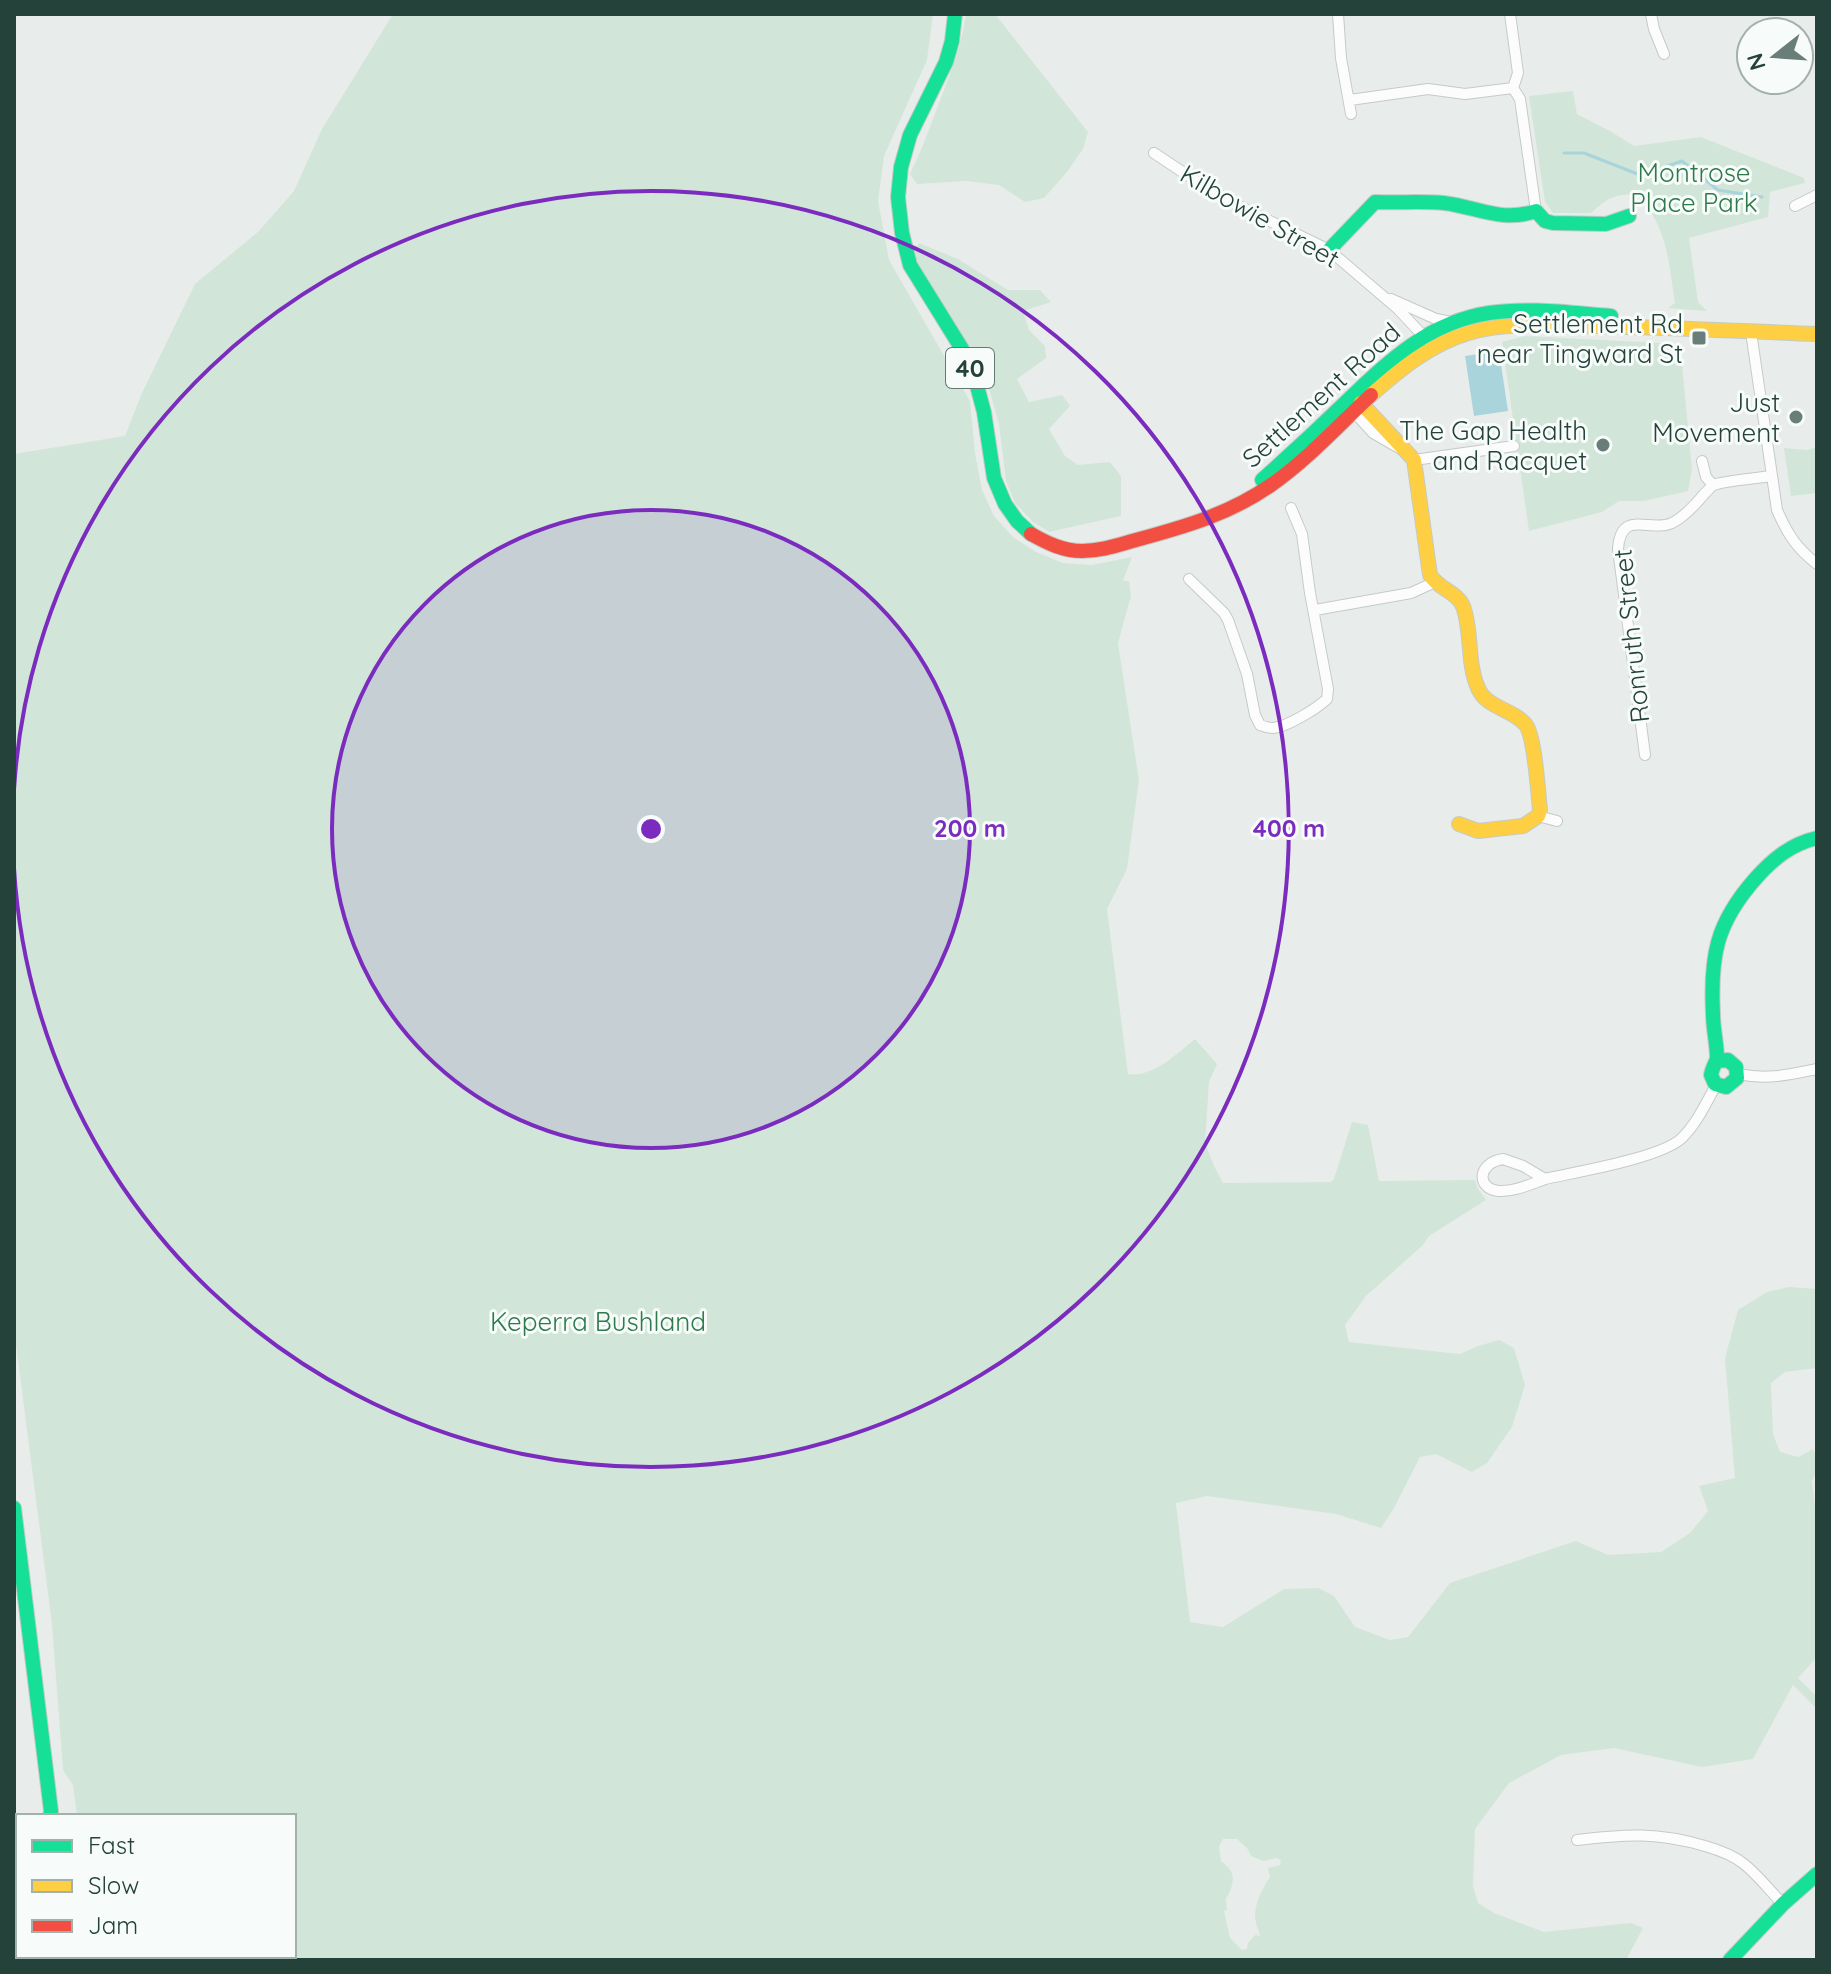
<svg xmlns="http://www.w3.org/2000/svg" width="1831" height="1974" font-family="Quicksand,sans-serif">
	<rect width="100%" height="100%" fill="#e8edeb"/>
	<!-- green -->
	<path fill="#d1e6d8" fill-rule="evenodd" d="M393 14H933L927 60 884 156 878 201 889 260 970 401 975 453 982 490 994 516 1013 537 1036 552 1063 563 1092 565 1132 557 1123 581H1129L1131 596 1118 643 1139 780 1127 869 1107 909 1128 1074C1153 1078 1176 1054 1195 1039L1217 1064 1209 1082 1205 1143 1214 1166 1223 1183 1331 1182 1334 1179 1352 1122 1368 1125 1379 1181 1475 1180 1478 1189 1486 1200 1429 1236 1423 1245 1366 1296 1345 1325 1349 1342 1460 1354 1478 1346 1499 1340 1514 1348 1525 1385 1512 1427 1487 1463 1472 1472 1436 1454 1420 1457 1394 1508 1381 1528 1336 1514 1207 1496 1176 1503 1190 1622 1223 1627 1284 1589 1318 1588 1334 1596 1355 1627 1390 1640 1408 1637 1450 1583 1576 1541 1608 1555 1661 1552 1690 1533 1708 1511 1699 1486 1735 1478 1725 1358 1738 1310 1767 1292 1789 1287 1817 1289V1368L1785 1372 1771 1383 1773 1434 1780 1452 1798 1457 1813 1449 1817 1458V1471L1812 1481 1817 1522V1657L1798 1678 1817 1697V1709L1793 1685 1753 1759 1702 1767 1614 1748 1561 1755 1509 1783 1475 1829 1473 1886 1478 1903 1494 1913 1544 1932 1631 1923 1643 1928 1626 1960H96V1956H294V1816H77L73 1785 63 1770 52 1624 14 1329V454L125 436 141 395 195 284 259 231 294 191 322 129ZM1237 1839 1247 1848 1251 1856 1263 1861 1276 1858 1281 1860 1280 1865 1268 1868 1270 1877C1262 1888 1252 1909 1256 1923 1257 1927 1259 1931 1260 1936L1255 1935 1248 1943 1247 1949 1242 1950 1230 1938 1224 1911 1227 1910 1226 1899C1231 1891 1236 1878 1230 1870 1228 1866 1224 1864 1221 1861L1219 1846 1223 1839Z
		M966 14H995L1088 132 1083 149 1067 172 1044 198 1025 202 999 185 967 181 917 184 910 174C922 150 931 124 941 98 951 71 962 43 966 14Z
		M1573 91 1577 114 1610 131 1634 146 1701 137 1804 178 1805 183 1770 192 1768 217 1689 238 1698 302 1707 311 1668 308 1675 303C1668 259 1668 231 1639 195 1615 193 1608 198 1591 213H1553L1545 202 1529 96Z
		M919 243 958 259 1008 290H1040L1051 302 1023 311 1029 330 1045 346 1046 358 1017 379 1029 402 1062 395 1070 406 1049 429 1065 456 1078 465 1110 462 1121 476V516L1049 532 1033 522 1015 503 1006 481 999 424 984 371 936 295 912 253Z
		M1525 336 1680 344 1692 469 1688 491 1644 501H1619L1602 512 1529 531 1502 342Z
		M1817 447V493L1791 496 1784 448 1807 450Z"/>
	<!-- water -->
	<path fill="#a9d4db" d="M1499 351 1508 411 1474 416 1465 356Z"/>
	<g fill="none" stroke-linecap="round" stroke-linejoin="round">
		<!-- stream -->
		<path stroke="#a9d4db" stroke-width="3" d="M1564 153H1584L1640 175 1682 161 1718 190 1762 197"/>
		<defs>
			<path id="street" d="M1338 14 1341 58 1351 114
				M1510 14 1518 73 1513 88 1520 99 1536 211
				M1651 14 1654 29 1664 54
				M1350 100 1428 89 1465 94 1513 88
				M1154 153 1196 181 1235 204 1329 250 1398 309 1427 340
				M1795 206 1817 195
				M1391 299 1436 319 1451 322
				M1751 332 1777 510C1787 533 1796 548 1817 564
				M1353 411 1373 433 1399 448
				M1414 460 1514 446
				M1702 461 1706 477 1713 485
				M1189 579 1224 613 1228 620 1247 674 1255 715 1260 725C1265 727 1267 728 1273 728 1287 727 1316 709 1327 699L1328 689 1310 593 1302 534 1291 508
				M1315 610 1411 593 1433 583
				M1645 755 1618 549C1621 508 1650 533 1672 523 1684 517 1696 504 1705 493 1707 492 1712 485 1714 485 1722 481 1760 478 1771 476
				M1538 816 1557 821
				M1738 1074C1769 1080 1787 1075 1817 1069
				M1503 1159 1523 1166 1545 1179C1531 1184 1514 1192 1499 1191 1476 1189 1477 1163 1503 1159Z
				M1545 1179C1576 1172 1661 1158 1682 1138 1697 1123 1706 1103 1716 1085
				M1577 1840C1626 1834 1658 1832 1705 1846 1719 1850 1733 1855 1744 1864 1758 1875 1770 1891 1783 1904
				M80 1956V1960"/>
			<path id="fast" d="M955 14 952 41 946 62 910 135 901 167 898 197 902 233 910 265 962 349 976 382 984 412 994 478 1005 504 1017 521 1031 534
				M1329 250 1375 202C1398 203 1421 201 1444 203 1478 207 1501 223 1536 211L1545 221 1553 223 1606 224 1629 216
				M1262 480C1291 454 1319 428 1347 401 1389 361 1429 322 1489 313 1529 307 1571 313 1611 316
				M1717 1061 1728 1060 1736 1067 1737 1078 1726 1087 1715 1084 1711 1075C1712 1068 1716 1063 1717 1058 1717 1044 1713 1029 1713 1014 1710 956 1716 923 1756 878 1773 859 1791 844 1817 838
				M14 1508 51 1811 50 1816
				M14 1851 18 1850
				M1730 1960 1783 1904 1817 1874"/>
			<path id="slow" d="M1371 395C1400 369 1431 344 1468 333 1505 322 1546 325 1584 326 1662 327 1739 331 1817 334
				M1361 403 1414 460 1430 575C1438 589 1460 593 1464 609 1472 634 1467 663 1478 688 1486 708 1513 709 1526 725 1535 738 1538 792 1540 810L1538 816 1523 826 1478 831 1459 824"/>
			<path id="jam" d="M1031 534C1047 543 1063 551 1082 551 1101 551 1118 545 1136 540 1184 527 1230 514 1271 485 1307 460 1339 425 1371 395"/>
		</defs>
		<!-- street casing -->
		<use href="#street" stroke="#c5cac8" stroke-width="12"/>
		<!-- fast casing -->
		<use href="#fast" stroke="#c3cbc8" stroke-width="16"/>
		<!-- slow casing -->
		<use href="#slow" stroke="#c3cbc8" stroke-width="16"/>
		<!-- jam casing -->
		<use href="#jam" stroke="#c3cbc8" stroke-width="16"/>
		<!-- street -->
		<use href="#street" stroke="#fcfcfc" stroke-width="10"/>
		<!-- fast -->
		<use href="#fast" stroke="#16e098" stroke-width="14"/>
		<!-- slow -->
		<use href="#slow" stroke="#ffcf43" stroke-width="14"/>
		<!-- jam -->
		<use href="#jam" stroke="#f24e42" stroke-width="14"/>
	</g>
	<!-- distance rings -->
	<circle cx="651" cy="829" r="319" fill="#7b2cbf" fill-opacity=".12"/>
	<g fill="none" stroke="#7b2cbf" stroke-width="4">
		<circle cx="651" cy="829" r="319"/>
		<path d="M14 790A638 638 0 1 1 14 868"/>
	</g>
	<!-- markers -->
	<g fill="#697e78" stroke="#f7fbf9" stroke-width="3">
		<rect x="1691" y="330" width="16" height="16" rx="4"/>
		<circle cx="1796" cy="417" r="8"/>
		<circle cx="1603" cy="445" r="8"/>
	</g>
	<g text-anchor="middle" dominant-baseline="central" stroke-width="6" stroke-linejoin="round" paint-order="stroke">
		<!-- shield labels -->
		<rect fill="#f7fbf9" stroke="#637a73" stroke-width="2" x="946" y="348" width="48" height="40" rx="6"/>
		<g font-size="24" font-weight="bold" fill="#24423a">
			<text x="970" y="368">40</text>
		</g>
		<!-- park labels -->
		<g font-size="26" fill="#2d7a4b" stroke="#f7fbf9">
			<text x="1694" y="172">Montrose<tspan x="1694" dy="30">Place Park</tspan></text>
			<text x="598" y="1321">Keperra Bushland</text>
		</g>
		<!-- street labels -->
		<g font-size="26" fill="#24423a" stroke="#f7fbf9">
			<text transform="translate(1260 216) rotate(30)">Kilbowie Street</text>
			<text transform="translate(1321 395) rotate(-42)">Settlement Road</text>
			<text transform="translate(1631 636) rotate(-96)">Ronruth Street</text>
		</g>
		<!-- poi labels -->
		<g font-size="26" fill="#24423a" stroke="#f7fbf9" text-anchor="end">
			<text x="1683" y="323">Settlement Rd<tspan x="1683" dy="30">near Tingward St</tspan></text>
			<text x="1780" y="402">Just<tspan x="1780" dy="30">Movement</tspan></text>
			<text x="1587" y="430">The Gap Health<tspan x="1587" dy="30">and Racquet</tspan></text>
		</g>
	</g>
	<circle cx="651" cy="829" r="12" fill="#7b2cbf" stroke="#f7fbf9" stroke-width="4"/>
	<g font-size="24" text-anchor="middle" font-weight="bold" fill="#7b2cbf" stroke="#f7fbf9" stroke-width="6" stroke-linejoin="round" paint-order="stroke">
		<text x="970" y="837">200 m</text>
		<text x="1289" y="837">400 m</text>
	</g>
	<!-- border -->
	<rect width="1831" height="1974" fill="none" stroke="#24423a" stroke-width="32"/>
	<!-- legend -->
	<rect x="16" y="1814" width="280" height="144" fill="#f7fbf9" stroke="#a3b1ad" stroke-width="2"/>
	<rect x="32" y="1840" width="40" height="12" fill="#16e098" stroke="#a3b1ad" stroke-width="2"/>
	<text x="88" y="1854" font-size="24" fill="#24423a">Fast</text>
	<rect x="32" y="1880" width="40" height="12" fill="#ffcf43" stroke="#a3b1ad" stroke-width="2"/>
	<text x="88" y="1894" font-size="24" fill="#24423a">Slow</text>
	<rect x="32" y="1920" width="40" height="12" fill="#f24e42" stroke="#a3b1ad" stroke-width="2"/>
	<text x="88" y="1934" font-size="24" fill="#24423a">Jam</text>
	<!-- north arrow -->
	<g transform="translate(1775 56) rotate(253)"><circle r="38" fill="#f7fbf9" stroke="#a3b1ad" stroke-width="2"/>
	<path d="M0-6L14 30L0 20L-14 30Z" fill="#697e78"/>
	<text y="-12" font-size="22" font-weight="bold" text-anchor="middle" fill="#24423a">N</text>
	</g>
</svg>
